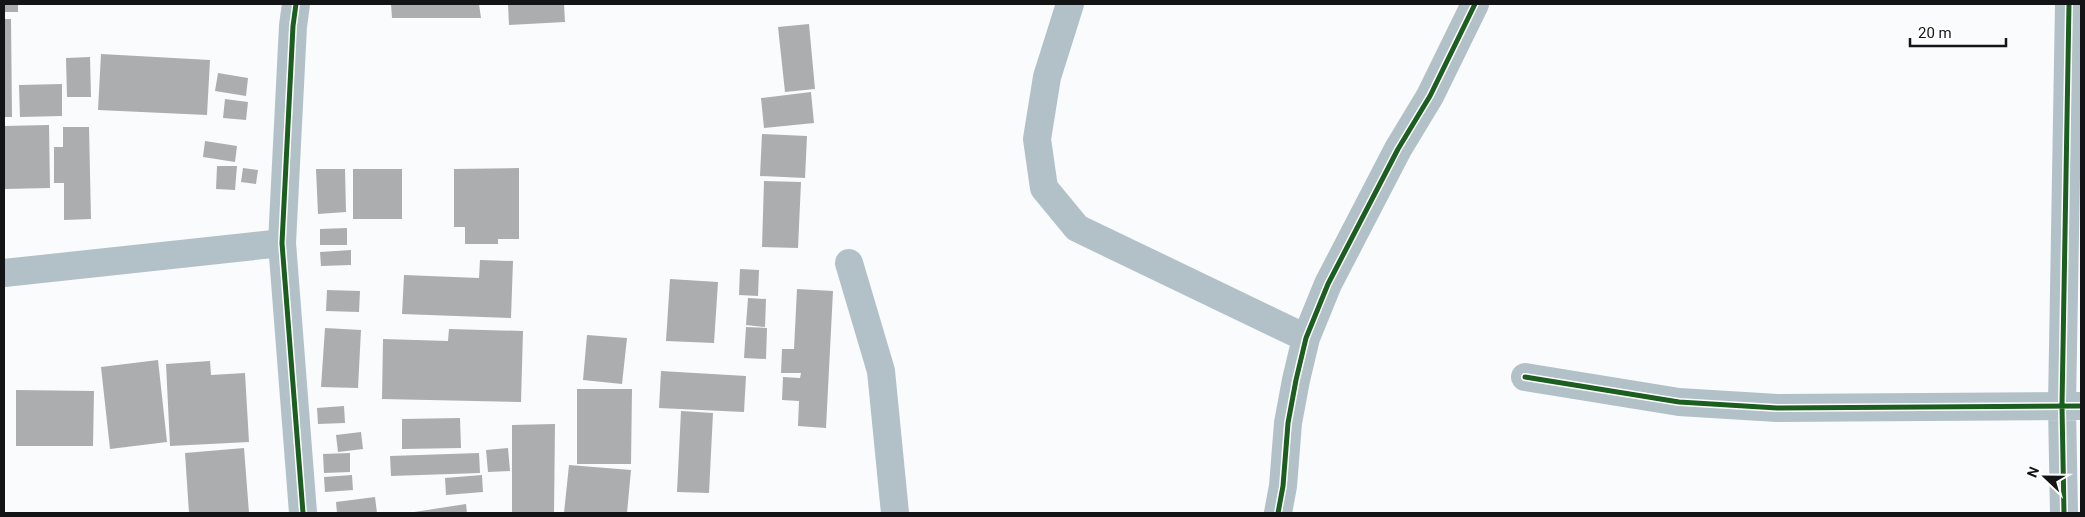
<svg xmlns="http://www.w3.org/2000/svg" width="2085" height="517" font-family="Roboto,sans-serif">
	<rect width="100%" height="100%" fill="#f9fbfd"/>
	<!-- building -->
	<path fill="#acadae" d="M4 4H18V12H4Z
		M391 4H479L481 18H392Z
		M508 4H564L565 22 509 25Z
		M4 19H11L12 117H4Z
		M809 24 815 89 785 92 778 27Z
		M101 54 210 60 207 115 98 110Z
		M90 57 91 97H67L66 58Z
		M218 73 248 78 246 96 215 91Z
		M62 84V116L20 117 19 85Z
		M811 92 814 123 764 128 761 98Z
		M225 99 248 102 246 120 223 118Z
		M49 125 50 188 4 189V126Z
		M63 127H89L91 219 64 220V183H54V147H63Z
		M762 134 807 136 805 178 760 176Z
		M205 141 237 146 235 162 203 157Z
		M217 166H237L235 190 216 189Z
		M243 168 258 170 256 184 241 182Z
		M519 168V239H498V244H465V227H454V169Z
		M316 169H345L346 212 318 214Z
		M353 169H402V219H353Z
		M764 181 801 182 798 248 762 247Z
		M347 228V245H320V229Z
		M351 250V265L321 266 320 252Z
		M480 260 513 261 511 318 402 314 404 275 479 278Z
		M740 269 759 270 758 296 739 295Z
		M670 279 718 282 714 343 666 341Z
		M797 289 833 291 826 428 798 426 799 401 782 400 783 377 800 378 801 373H781L782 349H794Z
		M327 290 360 291 359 312 326 311Z
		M748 298 766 299 765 327 746 325Z
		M746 327 767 328 766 359 744 358Z
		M325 328 361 330 358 388 321 387Z
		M449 329 523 331 521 402 382 399 383 339 448 341Z
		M587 335 627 338 622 384 583 380Z
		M158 360 167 442 110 449 101 367Z
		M210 361 211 375 245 373 249 442 170 446 166 364Z
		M661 371 746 376 744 412 659 408Z
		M577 389H632L631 464H577Z
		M16 390 94 391 93 446H16Z
		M344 406 345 423 318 424 317 408Z
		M681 411 713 413 709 493 677 492Z
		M460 418 461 448 402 449V419Z
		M555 424 554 513H512V425Z
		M361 432 363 449 338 452 336 435Z
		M244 448 249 513H189L185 453Z
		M508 448 510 471 488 472 486 450Z
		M350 453V472L324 473 323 454Z
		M479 453 480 473 391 476 390 456Z
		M569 465 631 470 627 513H564Z
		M352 475 353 490 325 492 324 477Z
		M482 475 483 492 446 495 445 478Z
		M375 497 377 513H337L336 502Z
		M466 504 467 513H415L414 512Z"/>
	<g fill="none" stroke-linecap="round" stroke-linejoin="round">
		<!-- minor -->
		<path stroke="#b2c0c7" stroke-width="28" d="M296 4 293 26 282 243 303 513
			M1070 4 1047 77 1037 139 1044 188 1077 228 1306 338
			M849 263 881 371 895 513
			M4 273 282 243
			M1525 377 1679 402 1777 408 2081 406
			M1278 513 1283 486 1288 423 1296 380 1306 338 1328 284 1398 149 1430 96 1475 4
			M2064 513 2062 406 2069 4"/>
		<defs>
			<path id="cycleway" d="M296 4 293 26 282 243 303 513
				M1525 377 1679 402 1777 408 2081 406
				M1278 513 1283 486 1288 423 1296 380 1306 338 1328 284 1398 149 1430 96 1475 4
				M2064 513 2062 406 2069 4"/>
		</defs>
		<!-- cycleway casing -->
		<use href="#cycleway" stroke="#fff" stroke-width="8"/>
		<!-- cycleway -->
		<use href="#cycleway" stroke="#1b5e20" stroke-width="5"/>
	</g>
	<!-- border -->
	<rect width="2085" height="517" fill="none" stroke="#131415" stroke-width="10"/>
	<!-- north arrow -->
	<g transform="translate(2045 477) rotate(292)" stroke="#ffffff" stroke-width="4" paint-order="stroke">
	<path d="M0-4L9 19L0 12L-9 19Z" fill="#131415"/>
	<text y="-8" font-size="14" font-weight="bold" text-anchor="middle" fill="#131415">N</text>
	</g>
	<!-- scale -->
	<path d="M1910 38v8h96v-8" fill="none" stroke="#131415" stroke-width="2.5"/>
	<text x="1918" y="38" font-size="15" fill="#131415" stroke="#ffffff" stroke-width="4" paint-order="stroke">20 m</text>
</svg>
